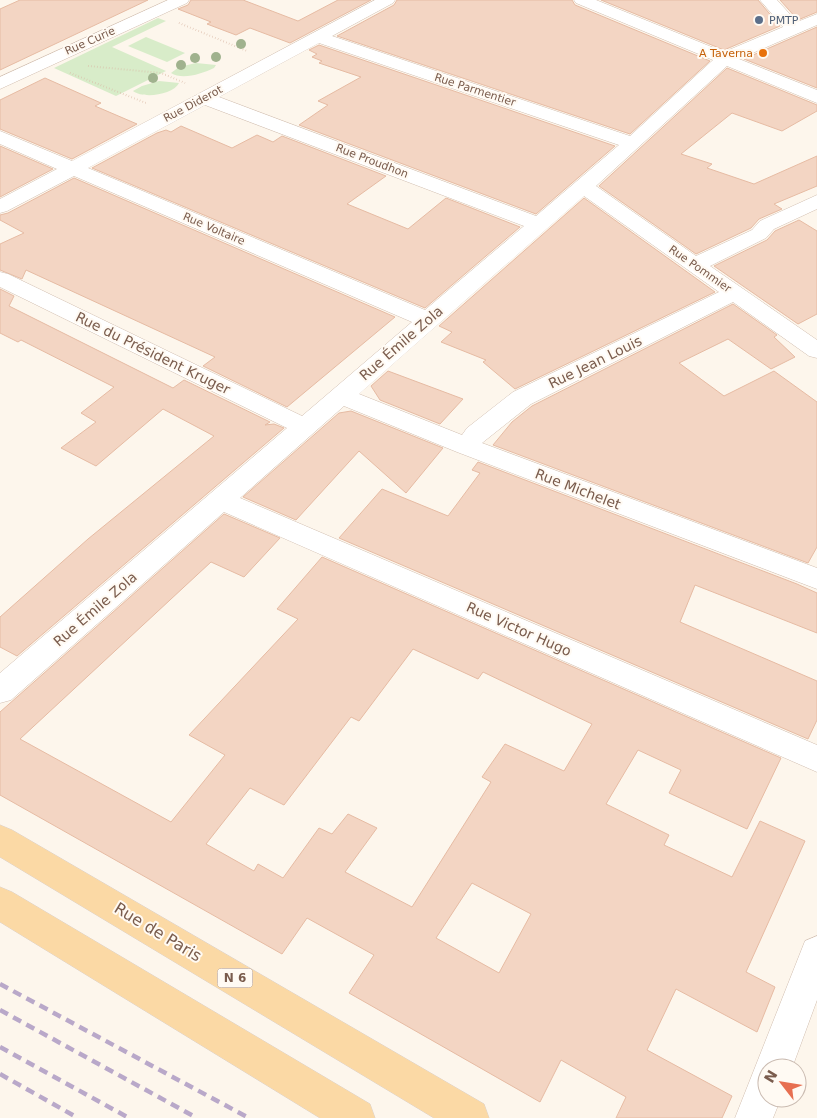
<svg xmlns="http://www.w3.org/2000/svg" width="817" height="1118" font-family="'DejaVu Sans',sans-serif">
	<rect width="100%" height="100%" fill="#fdf6ec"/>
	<!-- green -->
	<path fill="#d8ecc9" d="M158 18 166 21 112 47 166 71 116 96 54 68Z
		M146 37 185 53 167 62 128 46Z
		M196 63 216 65 214 68C202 74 182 80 171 73L179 67Z
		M159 81 179 83C173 95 143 99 133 91L142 86Z"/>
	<!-- building -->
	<path fill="#f3d5c3" stroke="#e6bba3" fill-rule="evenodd" d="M20 0H148L0 70V9Z
		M191 0H243L298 21 338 0H371L290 43 250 28 236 35 207 24 211 22 178 9 188 5Z
		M397 0H572L575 5 710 61 630 134 337 36 394 5Z
		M601 0H758L780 26 724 50Z
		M780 0H817V12L798 20Z
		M817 27V88L744 59Z
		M319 45 615 146 536 214 299 125 328 105 318 101 361 77 319 63 322 61 312 57 317 54 309 50Z
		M727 68 817 105V111L782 131 732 113 681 154 712 164 707 168 754 184 817 156V186L774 204 782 209 759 219 751 228 696 254 599 186Z
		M45 78 101 103 95 106 137 124 72 159 0 129V100Z
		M181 126 232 148 257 135 273 142 282 136 386 176 347 204 408 229 446 198 520 227 425 308 92 168 157 133 166 130 171 132Z
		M0 146 53 169 0 197Z
		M74 178 395 317 287 407 203 366 215 357 26 270 22 279 0 270V244L24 233 0 220V215L8 213Z
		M584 198 715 292 515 389 483 362 486 360 441 342 452 332 439 326Z
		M799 220 817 231V314L798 324 714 266 767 240 775 231Z
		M0 289 14 296 9 306 173 388 184 380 270 422 265 425 274 424 284 428 17 656 0 647V617L88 539 214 436 163 409 96 466 61 448 96 422 81 413 114 387 21 340 18 342 0 333Z
		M733 304 777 335 774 337 795 357 771 369 728 339 679 363 724 396 774 371 817 402V547L808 563 493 445 512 422 532 406Z
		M388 371 463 399 440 424 380 400 371 386Z
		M351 411 443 448 406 493 359 451 296 520 243 497 339 413Z
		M478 462 797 584 817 593V633L695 585 680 622 817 681V720L808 739 339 538 382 489 448 516 480 473 472 470Z
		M224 514 280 538 244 577 211 562 20 739 171 822 225 755 189 735 298 619 277 609 322 557 781 758 747 829 669 793 681 770 638 750 606 804 669 835 664 845 732 877 760 821 805 841 746 972 775 987 757 1032 676 989 647 1050 732 1096 722 1118H616L626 1097 561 1060 540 1102 349 993 374 955 307 918 282 954 0 795V712ZM413 649 478 679 483 672 592 724 564 771 505 744 482 777 491 782 412 907 345 872 377 828 348 814 332 834 319 828 283 878 258 864 254 871 206 844 250 788 284 805 351 717 359 721ZM472 883 531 914 499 973 436 938Z"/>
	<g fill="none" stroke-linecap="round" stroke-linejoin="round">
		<defs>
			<path id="minor" d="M168 0H189L187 3 0 89V77Z
				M375 0H395L393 3 332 36 630 136 713 60 576 3 574 0H596L724 52 783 27 760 0H777L797 22 817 14V25L739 59 817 90V103L727 66 596 186 696 256 752 230 760 221 817 195V209L774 229 766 238 710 266 817 340V358L809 356 733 302 531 404 482 443 817 568V589L457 452 344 406 240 498 817 745V772L224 512 11 700 0 703V673L287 428 0 287V272L8 274 302 416 412 322 74 176 7 211 0 213V199L57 169 0 144V131L72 161ZM319 43 619 145 536 216 219 97ZM205 105 524 226 425 310 88 168ZM584 196 719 292 513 392 467 428 462 435 359 394Z
				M817 936V1000L792 1068H767V1098H781L773 1118H735L805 941Z"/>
			<path id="primary" d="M0 825 12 830 484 1104 489 1118H434L0 857Z
				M0 887 12 892 370 1104 375 1118H320L0 922Z"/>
		</defs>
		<!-- minor casing -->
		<use href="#minor" stroke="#d1beb0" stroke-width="1"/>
		<!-- primary casing -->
		<use href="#primary" stroke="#dad1cd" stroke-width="1"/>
		<!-- path -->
		<path stroke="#d9b8a5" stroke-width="2" stroke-dasharray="0.5 2.5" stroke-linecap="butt" d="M179 23 247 51
			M88 66 161 73 185 83
			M70 73 146 103"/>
		<!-- minor -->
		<use href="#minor" fill="#fff" fill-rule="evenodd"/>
		<!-- primary -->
		<use href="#primary" fill="#fbd9a5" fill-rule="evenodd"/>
		<!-- rail -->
		<path stroke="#b9a8c9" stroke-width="4.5" stroke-dasharray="9 6" stroke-linecap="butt" d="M0 984 249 1118
			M0 1010 197 1118
			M0 1047 129 1118
			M0 1074 78 1118"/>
	</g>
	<!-- trees -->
	<g fill="#a0b28e">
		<circle cx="241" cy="44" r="5"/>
		<circle cx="216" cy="57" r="5"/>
		<circle cx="195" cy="58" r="5"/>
		<circle cx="181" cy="65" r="5"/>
		<circle cx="153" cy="78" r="5"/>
	</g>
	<!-- markers -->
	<circle fill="#5c6f8a" stroke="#fffaf3" stroke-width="2" cx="759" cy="20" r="5"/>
	<circle fill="#e8710a" stroke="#fffaf3" stroke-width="2" cx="763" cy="53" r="5"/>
	<g text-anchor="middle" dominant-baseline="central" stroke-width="4" stroke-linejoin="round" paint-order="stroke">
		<!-- far-service labels -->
		<g font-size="11" fill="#4e5e75" stroke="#fffaf3" text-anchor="start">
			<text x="769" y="20">PMTP</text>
		</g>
		<!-- far-street labels -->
		<g font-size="11" fill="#7a5c4d" stroke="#fffaf3">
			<text transform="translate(90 41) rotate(-24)">Rue Curie</text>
			<text transform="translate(475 90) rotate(18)">Rue Parmentier</text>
			<text transform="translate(193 104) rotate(-28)">Rue Diderot</text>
			<text transform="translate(372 161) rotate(21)">Rue Proudhon</text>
			<text transform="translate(214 229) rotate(23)">Rue Voltaire</text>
			<text transform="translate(700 269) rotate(35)">Rue Pommier</text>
		</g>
		<!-- far-food labels -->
		<g font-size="11" fill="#c56008" stroke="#fffaf3" text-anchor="end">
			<text x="753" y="53">A Taverna</text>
		</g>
		<!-- shield labels -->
		<rect fill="#fffaf3" stroke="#a28b7f" stroke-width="1" x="217.5" y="968.5" width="35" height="19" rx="4"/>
		<g font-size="12" font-weight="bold" fill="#7a5c4d">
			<text x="235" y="978">N 6</text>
		</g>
		<!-- street labels -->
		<g font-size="14" fill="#7a5c4d" stroke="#fffaf3">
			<text transform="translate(401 343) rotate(-41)">Rue Émile Zola</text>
			<text transform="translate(153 353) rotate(26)">Rue du Président Kruger</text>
			<text transform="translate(595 362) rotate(-26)">Rue Jean Louis</text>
			<text transform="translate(578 489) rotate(21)">Rue Michelet</text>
			<text transform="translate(95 609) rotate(-41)">Rue Émile Zola</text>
			<text transform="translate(519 629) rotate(24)">Rue Victor Hugo</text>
		</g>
		<!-- near-street labels -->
		<g font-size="16" fill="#7a5c4d" stroke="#fffaf3">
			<text transform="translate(158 932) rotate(31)">Rue de Paris</text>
		</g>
	</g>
	<!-- north arrow -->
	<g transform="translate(782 1083) rotate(301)"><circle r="24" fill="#fffaf3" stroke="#cabbb1"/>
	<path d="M0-4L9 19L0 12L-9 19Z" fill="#e76f51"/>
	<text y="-8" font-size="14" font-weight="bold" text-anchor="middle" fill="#7a5c4d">N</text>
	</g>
</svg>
